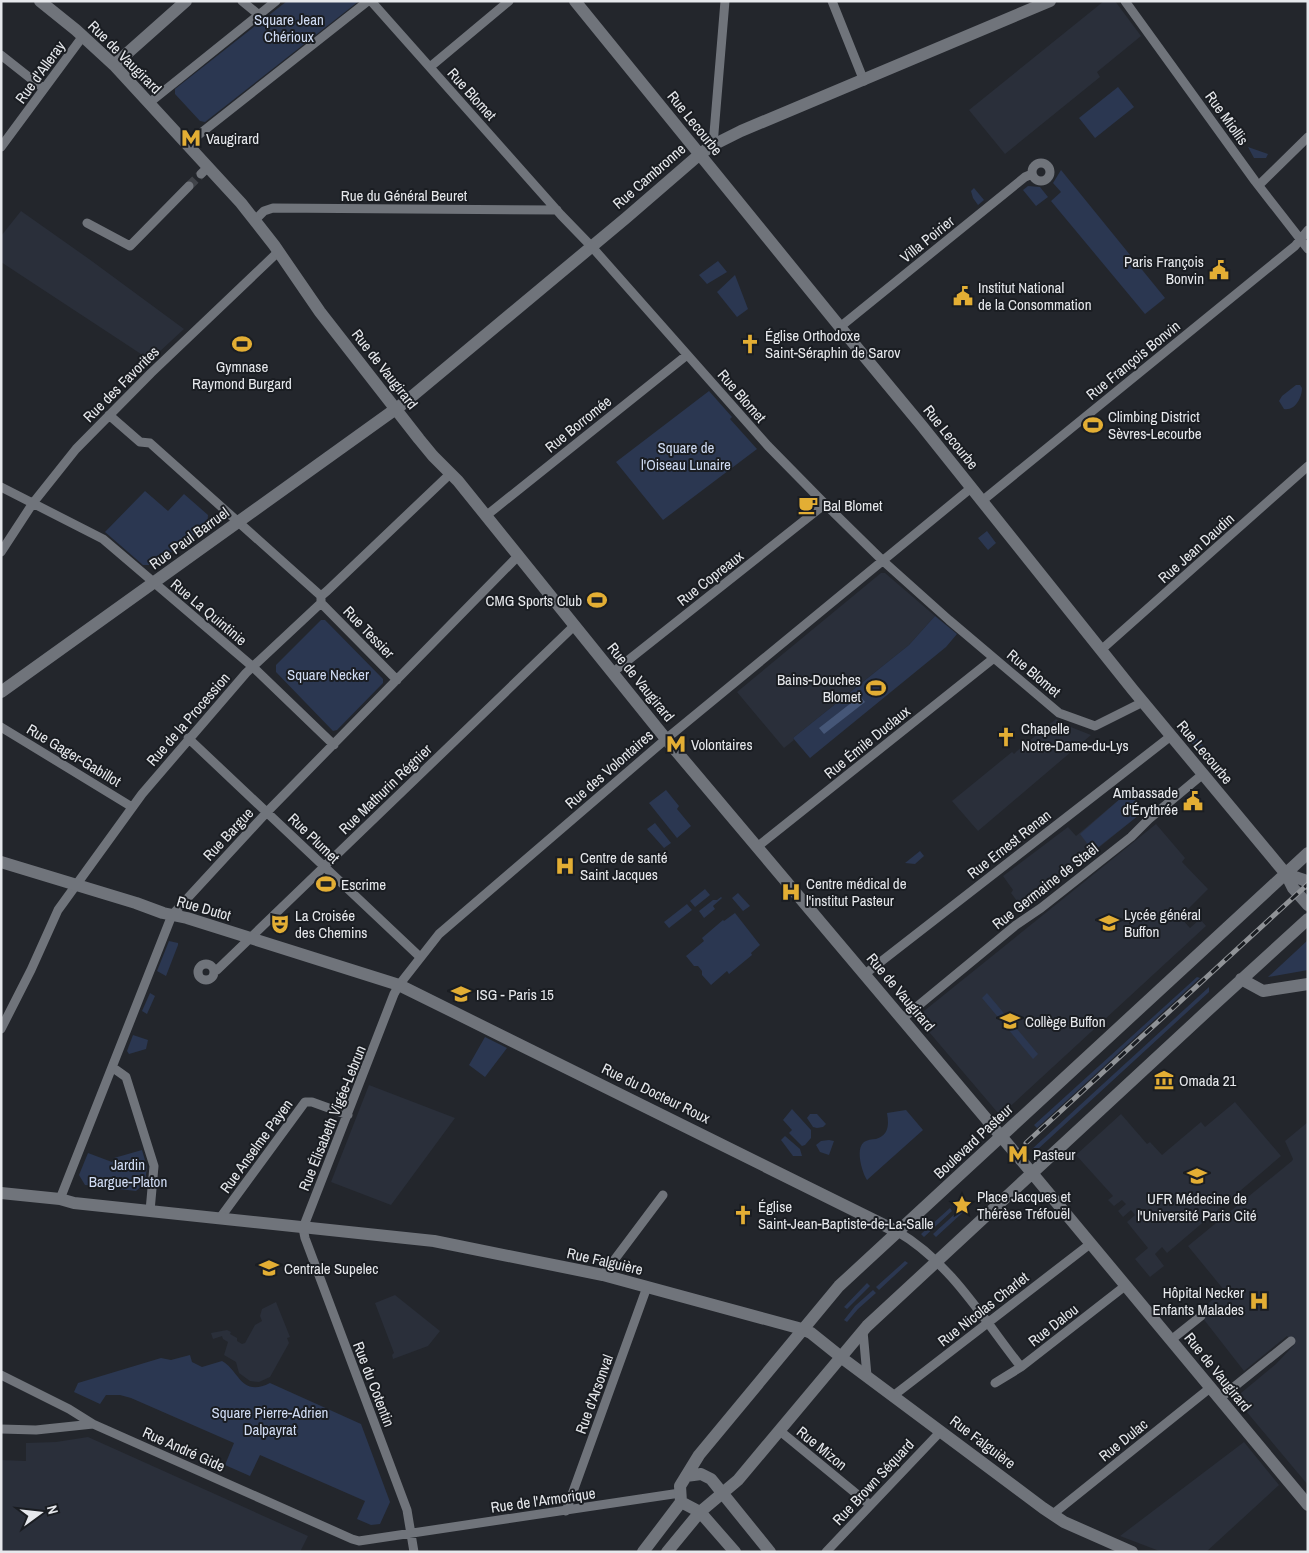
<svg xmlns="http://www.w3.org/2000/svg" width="1309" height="1553" font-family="'Archivo Narrow',sans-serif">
	<rect width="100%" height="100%" fill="#23262c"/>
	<!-- built -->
	<path fill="#2a2f3a" d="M1104 1H1115L1141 36 1097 72 1100 77 1005 154 969 110Z
		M21 211 89 259 184 329 157 354 152 356H144L1 262V236Z
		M881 573H885L935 616 909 645 793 738 794 740 784 748 737 692Z
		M1056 719 1063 724 1091 735 978 831 952 801 1012 752 1014 754 1017 751Z
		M1128 792 1144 811 1023 909 1011 893 1013 890 1003 876 1068 827 1076 836Z
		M1156 824 1185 858 1182 862 1208 889 1180 917 1190 928 1200 919 1206 926 1002 1114 998 1113 918 1019 919 1015Z
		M369 1085 455 1118 391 1205 331 1182Z
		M1235 1102 1281 1156 1167 1253 1162 1247 1155 1254 1164 1266 1150 1277 1135 1259 1148 1248 1127 1222 1135 1215 1131 1210 1123 1217 1118 1211 1126 1204 1122 1200 1114 1206 1108 1200 1113 1196 1076 1155 1121 1114 1147 1144 1150 1142 1162 1155 1201 1122 1205 1127Z
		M1308 1122V1485L1235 1398 1276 1364 1294 1345 1287 1336 1244 1371 1198 1312 1224 1290 1188 1246 1292 1161 1293 1159 1285 1141Z
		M395 1295 440 1331 428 1346 393 1359 392 1355 394 1353 375 1303Z
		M276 1302 290 1337 287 1338 289 1343 270 1377 259 1382 250 1381 239 1373 236 1362 224 1355 228 1342 223 1339 222 1336 213 1339 211 1333 227 1330 231 1332 230 1334 237 1338V1341L242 1344 245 1343 255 1325 262 1321 260 1316 262 1309Z
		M88 1437 308 1536 300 1552H1V1460L26 1461V1443L56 1442Z
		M1244 1442 1279 1485 1206 1552H1162L1120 1536Z"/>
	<!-- green -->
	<path fill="#2b3751" d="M287 1H359L205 122 200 121 175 94V89Z
		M1118 87 1134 107 1095 138 1079 118Z
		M1248 147 1268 154 1266 158H1254Z
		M1061 170 1165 298 1145 314 1051 201 1061 192 1053 183Z
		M1028 186 1040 187 1048 197 1036 206 1023 190Z
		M974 188 984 200 978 205 973 198 971 191Z
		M718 261 727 272 707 284 699 275Z
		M735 275 748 309 737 317 717 292Z
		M1296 385H1300L1302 388C1302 398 1295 411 1284 409L1279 401 1282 396Z
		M709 391 732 417 730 419 757 449 663 520 616 462Z
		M145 491 168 511 184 494 208 515 207 526 154 565H143L105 532Z
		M987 531 996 543 988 550 978 538Z
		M935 616 957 634 946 647 810 758 793 738 909 645Z
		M321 620H325L383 679V683L337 730 333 731 276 672V665Z
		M1190 730 1206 749 1201 754 1185 735Z
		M666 790 679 806 677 809 691 826 677 838 649 803Z
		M1128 792 1144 811 1096 849 1095 848 1092 850 1080 834Z
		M655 823 671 843 664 848 647 829Z
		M920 851 924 856 915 864 905 863Z
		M705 889 710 895 695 907 690 901Z
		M738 893 750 906 743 911 732 898Z
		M721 897 722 898 713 906 715 909 704 918 699 911 713 900H717Z
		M687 904 692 910 669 928 664 922Z
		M735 913 760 945 751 953 752 955 729 974 727 971 711 985 702 975V971L698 966H694L686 956 704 941 702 938 723 920 724 921Z
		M1308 940V970L1268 977Z
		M169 941 178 943V945L166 976 157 971Z
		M1197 977 1200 978 1037 1128 1034 1125Z
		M1209 987V992L1037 1150 1032 1149Z
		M150 993 155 996 147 1014 142 1011Z
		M987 993 1038 1054 1033 1059 982 998Z
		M133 1035 148 1040 146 1049 129 1054 127 1051Z
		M485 1037 507 1048 485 1077 469 1065Z
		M792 1109 811 1130V1138L805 1145 802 1146 789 1133 792 1130 783 1120Z
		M906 1110 923 1130 867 1180C862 1172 855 1149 864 1142 867 1140 872 1139 876 1139 889 1135 889 1124 887 1113Z
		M810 1114H817L826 1124 823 1127 817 1128 813 1127 807 1118Z
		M785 1136 800 1149 802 1156H793L781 1140Z
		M829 1140 834 1141 829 1155 820 1152 816 1145 821 1141Z
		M142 1150 147 1167 145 1183 136 1191 85 1185 79 1175 88 1153 112 1162 114 1158Z
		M970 1200 973 1203 936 1237 933 1234Z
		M950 1208 952 1211 924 1237 921 1234Z
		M905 1261 908 1263 879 1290 876 1287Z
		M867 1283 870 1286 847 1309 844 1307Z
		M873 1290 876 1293 858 1309 847 1322 844 1320 855 1306Z
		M190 1355 192 1362 202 1367 222 1361C239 1370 241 1398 270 1383L361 1424 390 1502 380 1524 371 1525 357 1519 365 1501 260 1455 250 1476 225 1465 234 1443 131 1398 120 1395H106L100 1404 74 1392 78 1383 161 1358 171 1360Z"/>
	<!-- water -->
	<path fill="#455677" d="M860 696 865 702 824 734 819 728Z"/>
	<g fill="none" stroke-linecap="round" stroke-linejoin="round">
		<!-- street-tunnel -->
		<path stroke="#404349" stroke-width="9" stroke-dasharray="9 4.5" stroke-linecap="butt" d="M189 186 201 174"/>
		<!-- street -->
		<path stroke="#70747b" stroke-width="9" d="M242 1 259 15
			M371 1 561 215 592 247 768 446 825 504 882 560 949 620 1059 713 1095 726 1143 702
			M832 1 864 81
			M1125 1 1255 181 1308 249
			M1 55 44 89
			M430 67 509 1
			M149 103 276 1
			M187 144 368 1
			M713 145 725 1
			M1 147 83 36
			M1032 172a9 9 0 1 1 18 0a9 9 0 1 1-18 0Z
			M201 174 208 167
			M1259 185 1308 137
			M255 220 264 211 273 208 557 210
			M87 223 130 246 189 186
			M840 327 1025 177 1032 174
			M109 415 140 442 150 443 321 596
			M1 487 103 539 253 667 334 745
			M982 501 1295 246 1308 230
			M487 515 687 355
			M1 552 33 503 76 449 151 373 278 252
			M321 603 397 680
			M1101 650 1308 466
			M612 673 825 504
			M1 727 132 807
			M188 738 420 957
			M757 847 994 658
			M198 972a8 8 0 1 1 16 0a8 8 0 1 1-16 0Z
			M214 970H217L574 626
			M865 974 1171 736
			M902 1019 1016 925 1041 908 1131 837 1149 819 1203 774
			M1 1029 31 970 58 910 142 794 246 673 321 603V596L327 591 451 473
			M112 1067 126 1077 154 1166 150 1211
			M60 1199 172 915 267 812 519 555
			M220 1218 305 1102H312L348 1115
			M898 1232C950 1262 984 1320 1021 1367
			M603 1275 663 1195
			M863 1331 867 1376
			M1171 1340 1201 1316
			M1 1375 69 1409 93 1424 352 1539 359 1541 680 1493
			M995 1383 1021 1367 1125 1286
			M893 1396 1090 1244
			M1219 1399 1291 1341
			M1 1429 36 1430 93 1424
			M780 1431 870 1505
			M566 1511 647 1287
			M1053 1514 1210 1388
			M414 1552 407 1510 305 1238 303 1228 394 994 399 985 439 934 666 739 971 488
			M826 1552 941 1431"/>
		<!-- secondary -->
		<path stroke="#70747b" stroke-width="12" d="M40 1 76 30 114 65 241 203 274 245 320 312 419 439 433 456 458 481 666 739 1032 1173 1308 1505
			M575 1 840 327 922 426 1133 690 1286 874 1304 880 1308 884
			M114 65 186 1
			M1 692 404 403 626 218 700 154 713 145 741 131 1050 1
			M1 862 136 903 163 913 187 918 399 985 898 1232
			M1286 874 1293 888 1308 905
			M1241 979 1263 991 1308 984
			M1 1193 60 1199 74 1203 434 1241 603 1275 802 1329 811 1333 846 1361 1043 1508 1064 1522 1132 1552
			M686 1476 701 1474 711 1479 770 1552
			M643 1552 681 1502
			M667 1552 700 1512 738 1480 867 1326 1206 1012 1308 919
			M735 1552 700 1512 681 1502 680 1486 699 1455 839 1286 1308 853"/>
		<defs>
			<path id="rail" d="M1026 1143 1308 884"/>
		</defs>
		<!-- rail casing -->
		<use href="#rail" stroke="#909397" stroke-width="5"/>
		<!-- rail -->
		<use href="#rail" stroke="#1a1d22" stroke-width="3" stroke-dasharray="9" stroke-linecap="butt"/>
	</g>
	<!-- icons -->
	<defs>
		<symbol id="metro-bare" viewBox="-9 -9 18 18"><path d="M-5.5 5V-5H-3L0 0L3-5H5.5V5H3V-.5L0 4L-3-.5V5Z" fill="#e3ae34" stroke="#1a1d22" stroke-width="2.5" paint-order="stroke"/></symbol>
		<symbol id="civic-bare" viewBox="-9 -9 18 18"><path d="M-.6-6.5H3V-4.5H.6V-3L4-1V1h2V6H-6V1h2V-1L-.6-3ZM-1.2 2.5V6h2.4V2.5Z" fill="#e3ae34" stroke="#1a1d22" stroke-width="2.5" paint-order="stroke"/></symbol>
		<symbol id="stadium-bare" viewBox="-9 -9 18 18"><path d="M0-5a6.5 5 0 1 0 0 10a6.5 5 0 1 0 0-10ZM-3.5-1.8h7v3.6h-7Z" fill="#e3ae34" stroke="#1a1d22" stroke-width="2.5" paint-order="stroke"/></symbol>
		<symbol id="church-bare" viewBox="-9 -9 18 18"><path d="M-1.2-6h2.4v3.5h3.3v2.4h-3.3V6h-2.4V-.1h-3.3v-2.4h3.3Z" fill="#e3ae34" stroke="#1a1d22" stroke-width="2.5" paint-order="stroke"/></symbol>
		<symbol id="cafe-bare" viewBox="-9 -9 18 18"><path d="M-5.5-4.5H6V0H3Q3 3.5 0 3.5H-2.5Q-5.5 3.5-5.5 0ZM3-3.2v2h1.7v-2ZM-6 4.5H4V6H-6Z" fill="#e3ae34" stroke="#1a1d22" stroke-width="2.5" paint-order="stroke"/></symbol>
		<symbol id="hospital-bare" viewBox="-9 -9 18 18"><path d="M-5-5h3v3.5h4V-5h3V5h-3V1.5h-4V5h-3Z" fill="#e3ae34" stroke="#1a1d22" stroke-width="2.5" paint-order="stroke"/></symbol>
		<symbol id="school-bare" viewBox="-9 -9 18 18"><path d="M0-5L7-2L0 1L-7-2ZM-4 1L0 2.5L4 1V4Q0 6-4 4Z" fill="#e3ae34" stroke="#1a1d22" stroke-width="2.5" paint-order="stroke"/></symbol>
		<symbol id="theatre-bare" viewBox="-9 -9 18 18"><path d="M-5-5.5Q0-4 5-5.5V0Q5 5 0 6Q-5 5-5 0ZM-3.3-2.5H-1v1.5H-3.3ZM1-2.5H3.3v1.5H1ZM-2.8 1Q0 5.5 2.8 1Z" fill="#e3ae34" stroke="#1a1d22" stroke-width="2.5" paint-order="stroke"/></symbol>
		<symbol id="university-bare" viewBox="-9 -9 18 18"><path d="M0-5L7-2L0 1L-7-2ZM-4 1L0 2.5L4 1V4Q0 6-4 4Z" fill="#e3ae34" stroke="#1a1d22" stroke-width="2.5" paint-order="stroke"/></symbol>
		<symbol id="museum-bare" viewBox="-9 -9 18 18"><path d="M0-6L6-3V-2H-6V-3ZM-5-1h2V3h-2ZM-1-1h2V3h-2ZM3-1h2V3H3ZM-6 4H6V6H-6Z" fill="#e3ae34" stroke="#1a1d22" stroke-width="2.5" paint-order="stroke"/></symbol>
		<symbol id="sight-bare" viewBox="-9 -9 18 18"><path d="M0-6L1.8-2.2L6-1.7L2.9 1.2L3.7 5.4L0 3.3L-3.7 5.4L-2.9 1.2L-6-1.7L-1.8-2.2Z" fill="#e3ae34" stroke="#1a1d22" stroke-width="2.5" paint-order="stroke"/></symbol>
	</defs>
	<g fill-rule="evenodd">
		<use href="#metro-bare" x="177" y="124" width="28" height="28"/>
		<use href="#civic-bare" x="1205" y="256" width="28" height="28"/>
		<use href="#civic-bare" x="949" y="282" width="28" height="28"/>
		<use href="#stadium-bare" x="228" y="330" width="28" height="28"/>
		<use href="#church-bare" x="736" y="330" width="28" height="28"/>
		<use href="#stadium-bare" x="1079" y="411" width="28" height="28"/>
		<use href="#cafe-bare" x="794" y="491" width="28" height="28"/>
		<use href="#stadium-bare" x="583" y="586" width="28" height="28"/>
		<use href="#stadium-bare" x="862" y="674" width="28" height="28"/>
		<use href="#church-bare" x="992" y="723" width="28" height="28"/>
		<use href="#metro-bare" x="662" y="730" width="28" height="28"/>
		<use href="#civic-bare" x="1179" y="787" width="28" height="28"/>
		<use href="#hospital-bare" x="551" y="852" width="28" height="28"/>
		<use href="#stadium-bare" x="312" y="870" width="28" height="28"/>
		<use href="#hospital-bare" x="777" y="878" width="28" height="28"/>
		<use href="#school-bare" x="1095" y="909" width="28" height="28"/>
		<use href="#theatre-bare" x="266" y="910" width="28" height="28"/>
		<use href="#university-bare" x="447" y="980" width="28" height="28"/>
		<use href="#school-bare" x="996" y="1007" width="28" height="28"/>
		<use href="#museum-bare" x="1150" y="1066" width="28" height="28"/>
		<use href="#metro-bare" x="1004" y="1140" width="28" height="28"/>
		<use href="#university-bare" x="1183" y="1162" width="28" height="28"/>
		<use href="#sight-bare" x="948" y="1191" width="28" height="28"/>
		<use href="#church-bare" x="729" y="1201" width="28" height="28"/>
		<use href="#university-bare" x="255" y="1254" width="28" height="28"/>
		<use href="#hospital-bare" x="1245" y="1287" width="28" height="28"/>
	</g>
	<g text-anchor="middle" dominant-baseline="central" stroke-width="4" stroke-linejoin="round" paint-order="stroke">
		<!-- park labels -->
		<g font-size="15" fill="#d0dcf4" stroke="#1a1d22">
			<text x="289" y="19">Square Jean<tspan x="289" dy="17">Chérioux</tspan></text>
			<text x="686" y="447">Square de<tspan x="686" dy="17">l'Oiseau Lunaire</tspan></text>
			<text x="328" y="674">Square Necker</text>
			<text x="128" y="1164">Jardin<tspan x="128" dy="17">Bargue-Platon</tspan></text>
			<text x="270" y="1412">Square Pierre-Adrien<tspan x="270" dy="17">Dalpayrat</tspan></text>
		</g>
		<!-- street labels -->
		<g font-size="15" fill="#e6e8ec" stroke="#1a1d22">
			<text transform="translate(125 57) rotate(45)">Rue de Vaugirard</text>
			<text transform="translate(40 72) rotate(-54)">Rue d'Alleray</text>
			<text transform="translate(472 94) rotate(48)">Rue Blomet</text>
			<text transform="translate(1227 118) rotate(54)">Rue Miollis</text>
			<text transform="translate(695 123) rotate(51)">Rue Lecourbe</text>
			<text transform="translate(649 176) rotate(-41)">Rue Cambronne</text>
			<text x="404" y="195">Rue du Général Beuret</text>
			<text transform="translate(927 239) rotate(-39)">Villa Poirier</text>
			<text transform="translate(1133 360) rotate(-39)">Rue François Bonvin</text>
			<text transform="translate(385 369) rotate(52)">Rue de Vaugirard</text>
			<text transform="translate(121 384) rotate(-45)">Rue des Favorites</text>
			<text transform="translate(742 396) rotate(49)">Rue Blomet</text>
			<text transform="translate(578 424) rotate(-39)">Rue Borromée</text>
			<text transform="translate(951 437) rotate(51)">Rue Lecourbe</text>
			<text transform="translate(189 538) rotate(-36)">Rue Paul Barruel</text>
			<text transform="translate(1196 548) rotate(-42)">Rue Jean Daudin</text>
			<text transform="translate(710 578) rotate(-38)">Rue Copreaux</text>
			<text transform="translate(209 612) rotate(40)">Rue La Quintinie</text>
			<text transform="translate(369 632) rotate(46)">Rue Tessier</text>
			<text transform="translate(1034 673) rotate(40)">Rue Blomet</text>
			<text transform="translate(641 682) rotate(51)">Rue de Vaugirard</text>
			<text transform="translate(188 719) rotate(-49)">Rue de la Procession</text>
			<text transform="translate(867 742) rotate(-39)">Rue Émile Duclaux</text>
			<text transform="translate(1205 752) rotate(50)">Rue Lecourbe</text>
			<text transform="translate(74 755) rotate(31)">Rue Gager-Gabillot</text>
			<text transform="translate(609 769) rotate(-41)">Rue des Volontaires</text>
			<text transform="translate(385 789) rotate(-44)">Rue Mathurin Régnier</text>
			<text transform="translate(228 834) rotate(-47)">Rue Bargue</text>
			<text transform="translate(314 838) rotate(44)">Rue Plumet</text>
			<text transform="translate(1009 844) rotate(-38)">Rue Ernest Renan</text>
			<text transform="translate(1045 886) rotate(-38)">Rue Germaine de Staël</text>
			<text transform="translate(204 908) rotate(16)">Rue Dutot</text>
			<text transform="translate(901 992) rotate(50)">Rue de Vaugirard</text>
			<text transform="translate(656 1093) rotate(26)">Rue du Docteur Roux</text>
			<text transform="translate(332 1118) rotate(-68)">Rue Élisabeth Vigée-Lebrun</text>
			<text transform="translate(973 1141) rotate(-43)">Boulevard Pasteur</text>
			<text transform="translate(256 1146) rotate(-54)">Rue Anselme Payen</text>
			<text transform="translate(605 1261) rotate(13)">Rue Falguière</text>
			<text transform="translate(983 1309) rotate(-38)">Rue Nicolas Charlet</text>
			<text transform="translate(1053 1325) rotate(-38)">Rue Dalou</text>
			<text transform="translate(1218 1372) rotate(51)">Rue de Vaugirard</text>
			<text transform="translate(374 1384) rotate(69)">Rue du Cotentin</text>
			<text transform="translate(594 1394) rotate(-70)">Rue d'Arsonval</text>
			<text transform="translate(1123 1440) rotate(-39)">Rue Dulac</text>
			<text transform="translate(983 1442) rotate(37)">Rue Falguière</text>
			<text transform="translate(822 1448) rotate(39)">Rue Mizon</text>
			<text transform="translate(184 1449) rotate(24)">Rue André Gide</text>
			<text transform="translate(873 1482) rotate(-47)">Rue Brown Séquard</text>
			<text transform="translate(543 1500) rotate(-8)">Rue de l'Armorique</text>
		</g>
		<!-- poi labels -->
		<g font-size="15" fill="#e6e8ec" stroke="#1a1d22" text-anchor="start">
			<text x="206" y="138">Vaugirard</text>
			<text x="1204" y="261" text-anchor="end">Paris François<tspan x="1204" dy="17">Bonvin</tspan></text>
			<text x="978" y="287">Institut National<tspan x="978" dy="17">de la Consommation</tspan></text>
			<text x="765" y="335">Église Orthodoxe<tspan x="765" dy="17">Saint-Séraphin de Sarov</tspan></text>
			<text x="242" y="366" text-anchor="middle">Gymnase<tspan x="242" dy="17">Raymond Burgard</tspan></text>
			<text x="1108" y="416">Climbing District<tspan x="1108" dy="17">Sèvres-Lecourbe</tspan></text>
			<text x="823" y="505">Bal Blomet</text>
			<text x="582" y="600" text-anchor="end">CMG Sports Club</text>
			<text x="861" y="679" text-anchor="end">Bains-Douches<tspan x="861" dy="17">Blomet</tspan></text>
			<text x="1021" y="728">Chapelle<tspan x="1021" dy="17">Notre-Dame-du-Lys</tspan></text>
			<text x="691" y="744">Volontaires</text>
			<text x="1178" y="792" text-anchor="end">Ambassade<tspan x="1178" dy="17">d'Érythrée</tspan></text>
			<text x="580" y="857">Centre de santé<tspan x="580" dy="17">Saint Jacques</tspan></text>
			<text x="806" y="883">Centre médical de<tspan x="806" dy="17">l'institut Pasteur</tspan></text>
			<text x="341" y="884">Escrime</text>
			<text x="1124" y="914">Lycée général<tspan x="1124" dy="17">Buffon</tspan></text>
			<text x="295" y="915">La Croisée<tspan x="295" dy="17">des Chemins</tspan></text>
			<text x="476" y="994">ISG - Paris 15</text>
			<text x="1025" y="1021">Collège Buffon</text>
			<text x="1179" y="1080">Omada 21</text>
			<text x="1033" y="1154">Pasteur</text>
			<text x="977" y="1196">Place Jacques et<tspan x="977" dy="17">Thérèse Tréfouël</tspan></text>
			<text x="1197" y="1198" text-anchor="middle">UFR Médecine de<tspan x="1197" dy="17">l'Université Paris Cité</tspan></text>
			<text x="758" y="1206">Église<tspan x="758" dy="17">Saint-Jean-Baptiste-de-La-Salle</tspan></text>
			<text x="284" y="1268">Centrale Supelec</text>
			<text x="1244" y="1292" text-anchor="end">Hôpital Necker<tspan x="1244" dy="17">Enfants Malades</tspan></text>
		</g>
	</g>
	<!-- border -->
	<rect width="1309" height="1553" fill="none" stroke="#e6e8ec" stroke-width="5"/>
	<!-- north arrow -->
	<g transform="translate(40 1513) rotate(75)" stroke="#1a1d22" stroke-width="4" paint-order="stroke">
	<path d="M0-4L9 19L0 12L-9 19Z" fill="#e6e8ec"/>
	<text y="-8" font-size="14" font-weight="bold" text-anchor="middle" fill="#e6e8ec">N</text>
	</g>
</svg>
